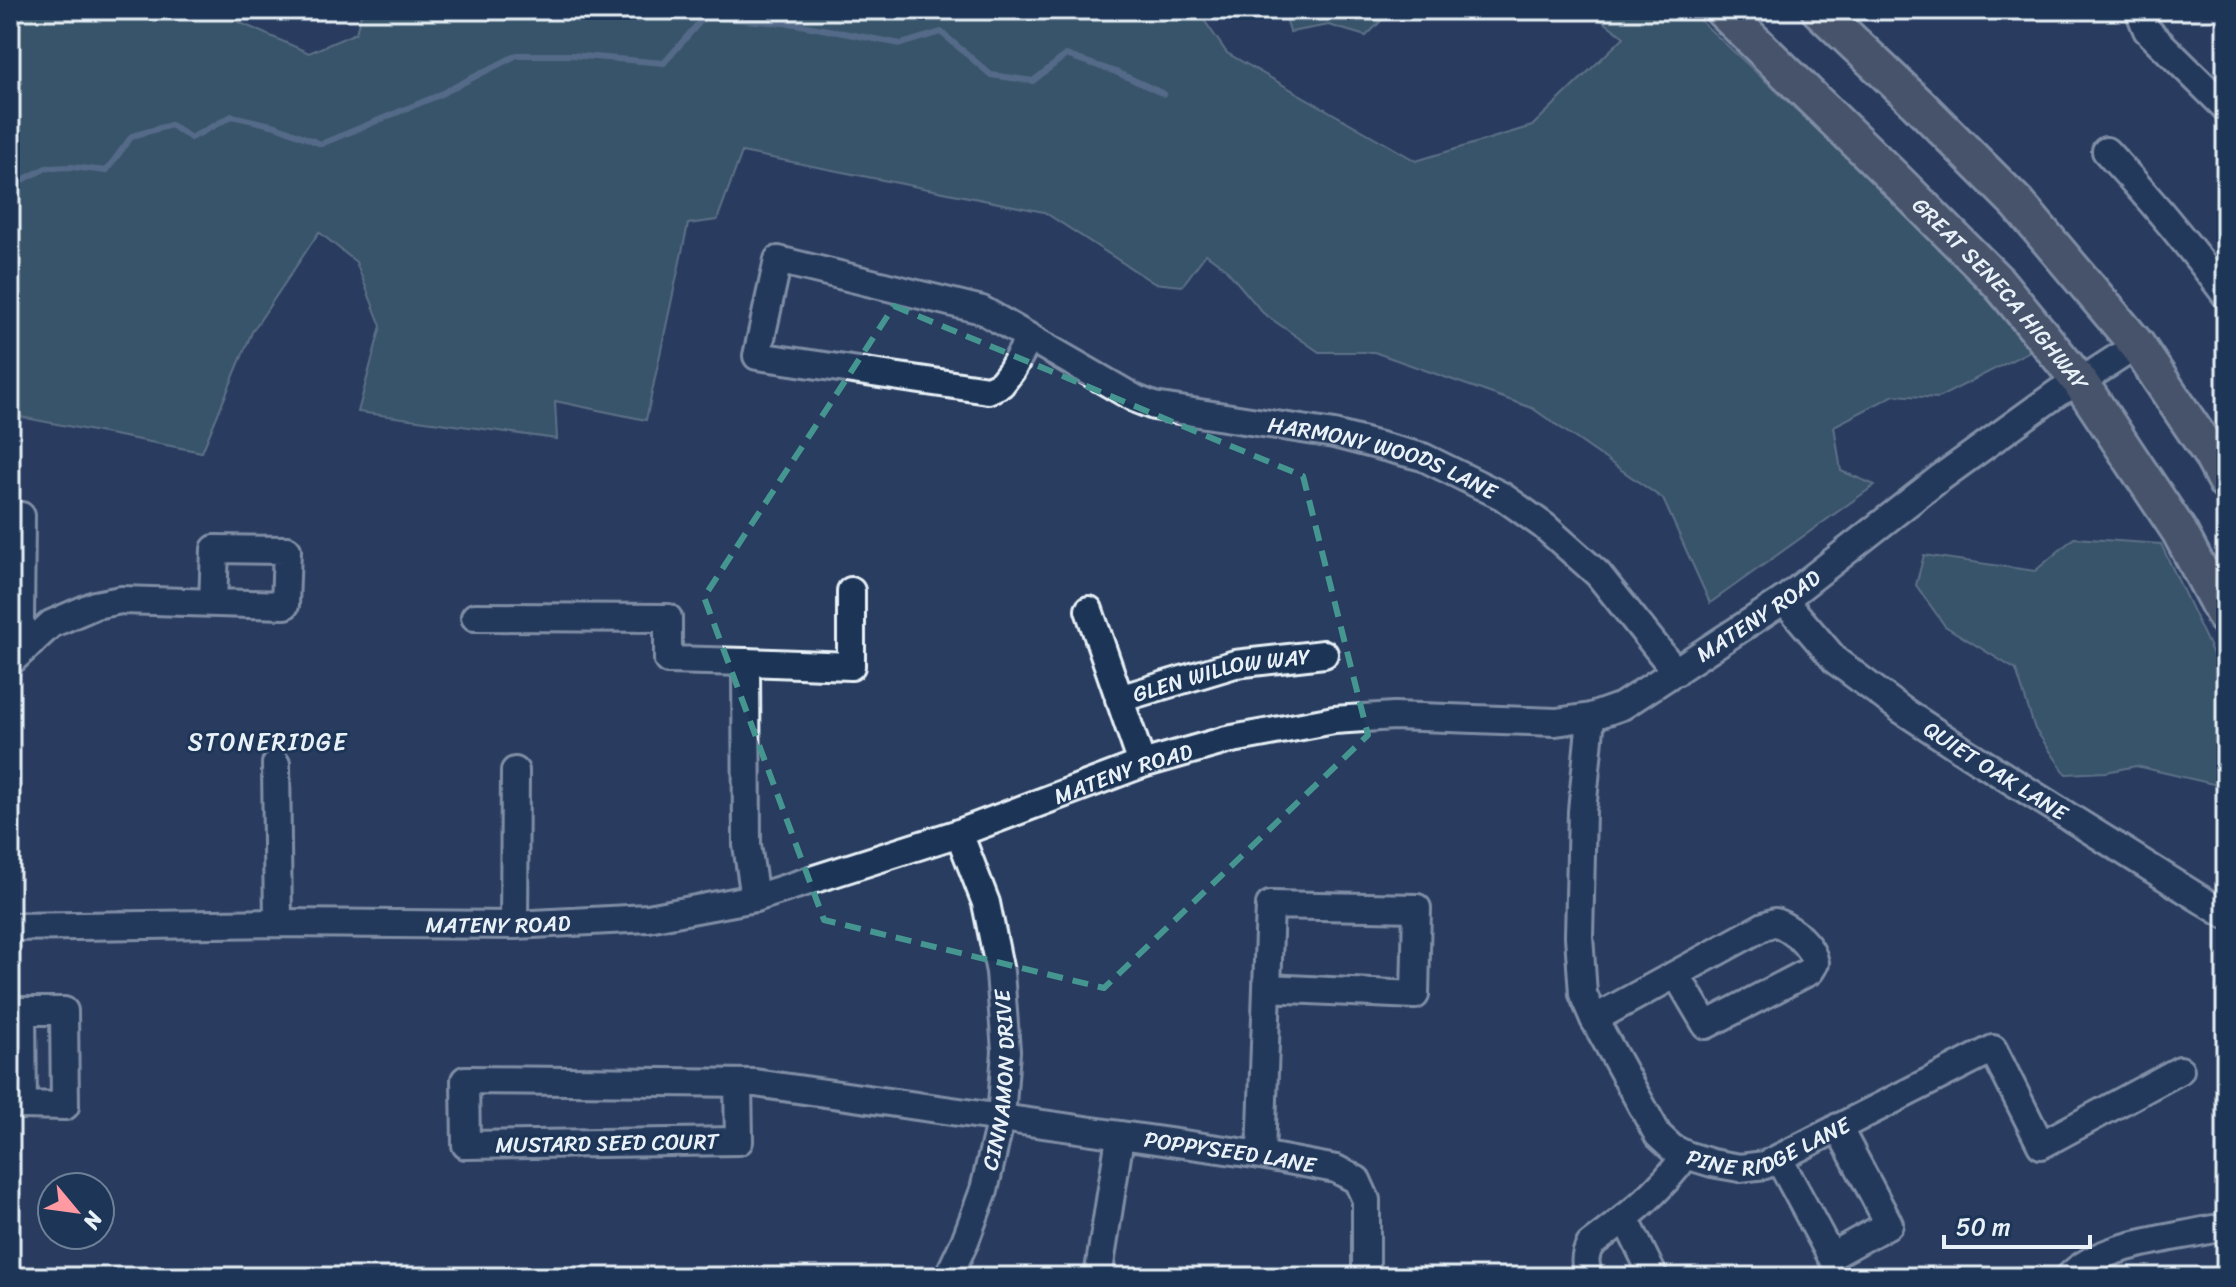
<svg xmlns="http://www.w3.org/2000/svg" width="2236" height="1287" font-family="Sriracha,sans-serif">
	<rect width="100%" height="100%" fill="#293d60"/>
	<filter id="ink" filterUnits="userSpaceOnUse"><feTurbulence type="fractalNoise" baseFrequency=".0125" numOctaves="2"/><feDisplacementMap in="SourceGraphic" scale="16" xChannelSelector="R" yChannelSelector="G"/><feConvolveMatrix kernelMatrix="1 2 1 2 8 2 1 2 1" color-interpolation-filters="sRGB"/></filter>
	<g filter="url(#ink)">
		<!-- green -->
		<path fill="#4c7174" stroke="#9ab1b6" stroke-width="2" d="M10 10H221L234 20 309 53 356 33 362 10H1197L1227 53 1416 161 1532 126 1624 37 1588 10H1689C1765 81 1842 151 1916 224 1956 264 1996 306 2030 351L1938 398 1894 395 1834 426 1841 471 1875 485 1710 603 1663 499 1532 408 1374 352H1319L1263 313 1225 268 1206 254 1182 286 1154 283 1044 212 742 152 717 220 688 224 646 420 555 401 557 439 358 412 381 326 356 262 319 232 252 332 202 452 10 415Z
			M1284 10H1392L1366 36 1329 25 1290 32Z
			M2074 538 2161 544 2221 671 2226 688V787L2136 766 2106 772 2066 774 2035 729 2016 670 1945 626 1916 585 1924 555 2035 571Z"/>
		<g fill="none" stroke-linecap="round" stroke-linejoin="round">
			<!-- stream -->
			<path stroke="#87a3b9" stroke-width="6" d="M10 183 13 185 46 168 72 167 106 171 132 136 171 125 191 138 232 116 276 126 321 144 437 96 517 55H571L664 63 704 17 796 24 901 44 941 32 991 75 1033 81 1066 55 1116 72 1164 94"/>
			<defs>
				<g id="minor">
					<path d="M2139 10 2147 30 2226 108"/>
					<path d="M2106 151C2149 197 2189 245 2226 295"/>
					<path id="s1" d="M1030 337 1011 371 1001 384 988 390 757 356 778 260 982 310 1136 399 1154 406 1334 434 1423 457 1502 496 1544 526 1598 574 1676 672"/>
					<path d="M10 515 21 516 20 622 31 643"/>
					<path id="s2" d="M1784 600 1836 661 1902 710 1967 753 2226 915"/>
					<path d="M1089 610 1142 764"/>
					<path d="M475 617 668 618V660L746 662"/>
					<path d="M10 662 51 624 95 605 121 600 285 605 287 550 215 549 213 603"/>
					<path id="s3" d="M1119 699 1235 664 1324 654"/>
					<path id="s4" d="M1591 717 1582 811 1580 896 1579 936 1583 994 1594 1019 1658 1135 1672 1148 1686 1155 1712 1163 1740 1168 1765 1165 1993 1049 2041 1145 2180 1070"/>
					<path d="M276 764 278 923"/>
					<path d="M755 898 747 845 746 662 851 666V591"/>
					<path d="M514 925 515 771"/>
					<path id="s5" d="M10 927 278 923 514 925 648 918 755 898 959 833 1142 764 1227 740 1334 720 1394 716 1556 722 1591 717 1622 706 1784 600 1940 478 2059 392 2080 382 2137 345"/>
					<path d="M10 1011H64L65 1106 23 1105 22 1011"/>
					<path d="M1594 1019 1764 926 1775 922C1791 928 1812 945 1815 963L1810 971 1706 1025 1676 974"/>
					<path id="s6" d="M738 1083 739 1141 466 1145 465 1080 755 1083 1261 1155 1336 1169 1357 1180 1366 1200V1277"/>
					<path d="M1261 1155 1270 905 1417 908 1415 995 1267 988"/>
					<path d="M1779 1159 1831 1256 1889 1224 1838 1127"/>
					<path d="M1625 1218 1654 1277"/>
					<path id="s7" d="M948 1277 965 1241 984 1190 1001 1118 1006 1051 1000 972 986 903 959 833"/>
					<path d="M1098 1277 1120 1137"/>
					<path d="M1590 1277C1584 1265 1584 1257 1590 1245 1626 1218 1660 1192 1686 1155"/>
					<path d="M2069 1277C2100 1244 2170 1239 2213 1229"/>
				</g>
				<g id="major">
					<path id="s8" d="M1722 10 1893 177 1999 283 2080 382 2179 531 2226 619"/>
					<path d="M1819 10 1917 103 2018 204 2137 345 2211 455 2226 483"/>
				</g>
			</defs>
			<!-- minor casing -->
			<use href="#minor" stroke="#e8f1f8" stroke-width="32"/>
			<!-- major casing -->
			<use href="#major" stroke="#e8f1f8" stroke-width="40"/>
			<!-- minor -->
			<use href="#minor" stroke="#1d3557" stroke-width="26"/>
			<!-- major -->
			<use href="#major" stroke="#6b6f75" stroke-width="34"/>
		</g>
	</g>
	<!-- marked area -->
	<path d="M0 0H2236V1287H0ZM894 306 1303 476 1368 735 1104 988 824 920 704 597Z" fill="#293d60" fill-opacity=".55" fill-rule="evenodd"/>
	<path fill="none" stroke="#459590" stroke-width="6" stroke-dasharray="16 10" stroke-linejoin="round" d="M894 306 1303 476 1368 735 1104 988 824 920 704 597Z"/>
	<g text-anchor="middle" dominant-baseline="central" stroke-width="6" stroke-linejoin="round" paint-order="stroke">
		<!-- street labels -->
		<g font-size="22" fill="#e8f1f8" stroke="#1d3557">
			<text stroke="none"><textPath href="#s8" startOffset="398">GREAT SENECA HIGHWAY</textPath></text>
			<text stroke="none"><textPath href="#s1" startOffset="1044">HARMONY WOODS LANE</textPath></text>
			<text stroke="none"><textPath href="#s5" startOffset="1808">MATENY ROAD</textPath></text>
			<text stroke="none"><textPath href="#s3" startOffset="106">GLEN WILLOW WAY</textPath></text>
			<text stroke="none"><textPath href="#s2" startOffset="274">QUIET OAK LANE</textPath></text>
			<text stroke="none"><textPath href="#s5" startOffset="1136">MATENY ROAD</textPath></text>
			<text stroke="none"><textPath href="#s5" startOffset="488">MATENY ROAD</textPath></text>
			<text stroke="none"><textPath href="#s7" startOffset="206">CINNAMON DRIVE</textPath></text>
			<text stroke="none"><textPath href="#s4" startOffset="560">PINE RIDGE LANE</textPath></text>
			<text transform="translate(607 1143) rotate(-1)">MUSTARD SEED COURT</text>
			<text stroke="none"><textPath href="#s6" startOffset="1166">POPPYSEED LANE</textPath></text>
		</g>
		<!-- neighbourhood labels -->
		<g font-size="24" letter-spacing="2" fill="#e8f1f8" stroke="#1d3557">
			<text x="268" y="742">STONERIDGE</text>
		</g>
	</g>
	<!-- margin -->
	<rect width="2236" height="1287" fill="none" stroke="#1d3557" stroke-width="40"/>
	<rect x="20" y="20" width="2196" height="1247" fill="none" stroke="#e8f1f8" stroke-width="3" filter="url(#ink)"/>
	<!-- north arrow -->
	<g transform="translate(76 1211) rotate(119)"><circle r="38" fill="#1d3557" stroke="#6e8097" stroke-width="2"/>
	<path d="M0-6L14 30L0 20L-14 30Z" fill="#ff9aa2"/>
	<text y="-12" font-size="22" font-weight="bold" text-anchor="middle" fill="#e8f1f8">N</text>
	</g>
	<!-- scale -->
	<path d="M1944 1235v12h146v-12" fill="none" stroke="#e8f1f8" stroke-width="4"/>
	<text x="1956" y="1235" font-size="24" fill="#e8f1f8" stroke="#1d3557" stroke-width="6" paint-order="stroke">50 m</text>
</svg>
